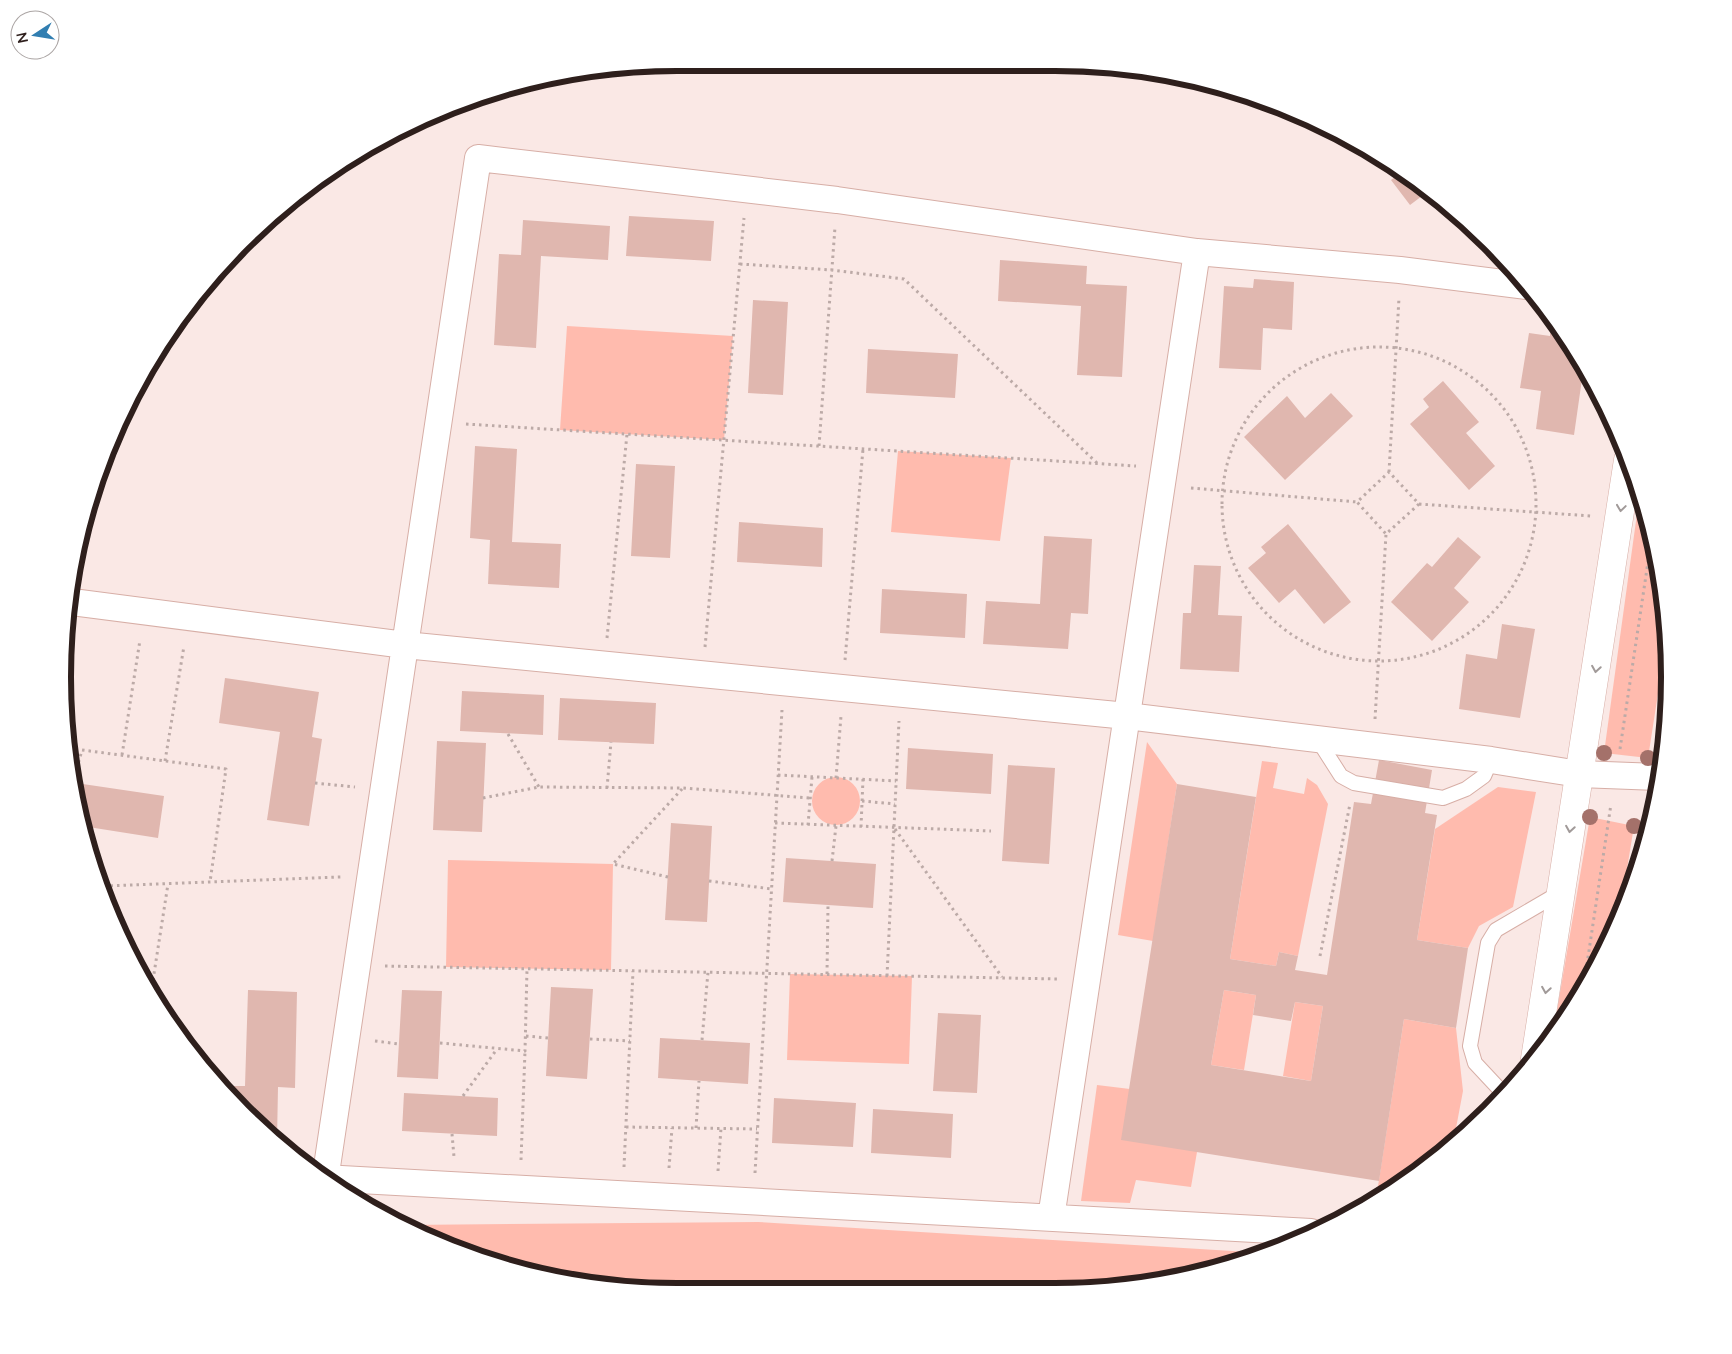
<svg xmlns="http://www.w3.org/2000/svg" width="1732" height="1354" font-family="Lato,sans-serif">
	<rect width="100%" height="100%" fill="#fae8e5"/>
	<!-- green -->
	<path fill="#ffbbae" d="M567 326 733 336 724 440 560 430Z
		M898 451 1011 458 1000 541 891 532Z
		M1640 492 1664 597 1666 642 1648 758 1604 753Z
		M1147 742 1177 784 1153 941 1118 935Z
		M1262 761 1278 763 1273 788 1304 794 1307 778 1317 785 1328 804 1298 956 1279 952 1276 966 1230 959Z
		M812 801a24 24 0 1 1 48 0a24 24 0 1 1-48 0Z
		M1498 787 1536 792 1513 907 1479 926 1468 948 1417 940 1435 829Z
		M1590 817 1634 826 1620 912 1606 949 1553 1034Z
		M448 860 613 864 611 970 446 967Z
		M790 974 912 976 909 1064 787 1060Z
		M1224 990 1256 995 1244 1070 1211 1065Z
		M1295 1002 1323 1006 1311 1081 1283 1076Z
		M1404 1019 1456 1028 1463 1091 1453 1144 1376 1199Z
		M1097 1085 1130 1089 1197 1152 1191 1187 1136 1180 1130 1203 1081 1201Z
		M758 1222 1265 1253 1252 1259 1095 1290 677 1291 557 1280 442 1245 405 1225Z"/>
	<!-- building -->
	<path fill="#e0b7af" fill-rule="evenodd" d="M1402 172 1430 190 1410 205 1391 180Z
		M629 216 714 221 711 261 626 256Z
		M523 220 610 226 608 260 541 256 536 348 494 345 499 254 521 255Z
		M1000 260 1087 266 1086 284 1127 286 1122 377 1077 375 1081 306 998 301Z
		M1254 279 1294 282 1292 330 1263 328 1261 370 1219 368 1224 286 1253 288Z
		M753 300 788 302 783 395 748 393Z
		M1529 333 1550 336V333L1562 335 1584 365 1574 435 1536 429 1541 391 1520 388Z
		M868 349 958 354 955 398 866 393Z
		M1443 381 1479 422 1466 433 1495 466 1469 490 1410 424 1429 407 1423 399Z
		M1331 393 1353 416 1285 480 1244 437 1287 396 1305 418Z
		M475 446 517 449 512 542 561 544 559 588 488 584 490 540 470 538Z
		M636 464 675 466 670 558 631 556Z
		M739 522 823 528 822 567 737 562Z
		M1288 524 1351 602 1324 624 1295 589 1279 603 1248 568 1266 553 1261 547Z
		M1044 536 1092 539 1088 614 1071 613 1068 649 983 644 986 601 1040 604Z
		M1458 537 1481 557 1454 588 1469 602 1432 641 1391 602 1427 563 1432 567Z
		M1194 565 1221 566 1218 615 1242 616 1239 672 1180 669 1183 613H1191Z
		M882 589 967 594 965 638 880 633Z
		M1502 624 1535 629 1520 718 1459 709 1466 654 1497 659Z
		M225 678 319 692 312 737 322 739 309 826 267 820 280 732 219 723Z
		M462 691 544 695 543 735 460 731Z
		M560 698 656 703 654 744 558 740Z
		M437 741 486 743 482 832 433 830Z
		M908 748 993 754 991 794 906 789Z
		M1379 760 1432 770 1425 813 1437 815 1417 940 1468 948 1456 1028 1404 1019 1379 1181 1121 1140 1177 784 1256 797 1230 959 1276 966 1279 952 1298 956 1295 970 1327 975 1354 802 1371 804ZM1224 990 1256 995 1253 1015 1291 1021 1295 1002 1323 1006 1311 1081 1211 1065Z
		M1008 765 1055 768 1049 864 1002 861Z
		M76 783 164 796 158 838 82 826Z
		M671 823 712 826 707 922 665 920Z
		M786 858 876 864 873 908 783 902Z
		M551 987 593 989 587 1079 546 1076Z
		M248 990 297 992 295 1088 278 1087 277 1140 242 1111 223 1086H245Z
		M402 990 442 991 438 1079 397 1077Z
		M938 1013 981 1015 977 1093 933 1091Z
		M660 1038 750 1043 748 1084 658 1078Z
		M404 1093 498 1098 497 1136 402 1131Z
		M774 1098 856 1103 853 1147 772 1143Z
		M873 1109 953 1114 951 1158 871 1153Z"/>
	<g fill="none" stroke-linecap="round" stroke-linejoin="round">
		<defs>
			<path id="service" d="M1318 740 1341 776 1354 783 1443 798 1466 789 1484 776 1491 760
				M1503 1093 1475 1063 1470 1046 1488 943 1496 930 1561 892"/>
			<path id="minor" d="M72 602 405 645 1127 716 1491 760 1579 774 1658 777
				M323 1178 1311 1232
				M325 1180 478 158 837 200 1197 252 1400 270 1527 286
				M1051 1218 1197 252"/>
			<path id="tertiary" d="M1535 1059 1628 460"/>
		</defs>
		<!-- service casing -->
		<use href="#service" stroke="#d7aea6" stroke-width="16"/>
		<!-- minor casing -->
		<use href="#minor" stroke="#d7aea6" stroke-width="28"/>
		<!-- tertiary casing -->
		<use href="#tertiary" stroke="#d7aea6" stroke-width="29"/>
		<!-- path -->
		<path stroke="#bcaaa7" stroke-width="3" stroke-dasharray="2.5 4" stroke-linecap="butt" d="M740 264 832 270 904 279 1097 463
			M1222 504a157 157 0 1 1 314 0a157 157 0 1 1-314 0Z
			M466 424 1136 466
			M819 446 835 227
			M1389 472 1399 298
			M1191 488 1357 502
			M1419 504 1386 534 1357 502 1389 472 1419 504 1591 516
			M607 638 627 434
			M705 647 744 218
			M845 660 863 449
			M1375 719 1386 534
			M508 734 539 787
			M1620 749 1651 542
			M122 755 140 640
			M165 761 184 646
			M75 775 82 750 226 769 210 882
			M778 775 896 781
			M836 778 841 716
			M315 783 355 787
			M607 788 611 742
			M483 798 539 787 683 788 810 798
			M862 801 895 804
			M775 823 991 831
			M808 825 812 777
			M861 827 863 779
			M895 829 1002 977
			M832 861 836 826
			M668 877 613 864 683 788
			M709 881 772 889
			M104 886 341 877
			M1320 956 1350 804
			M385 966 1059 979
			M827 974 828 905
			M887 976 899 721
			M1584 984 1611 804
			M151 993 168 884
			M526 1036 548 1038
			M590 1039 630 1041
			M702 1040 708 972
			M375 1041 399 1044
			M440 1043 525 1051 527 969
			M463 1096 497 1049
			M626 1127 757 1129
			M696 1128 699 1081
			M452 1134 454 1157
			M521 1160 525 1051
			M624 1167 633 971
			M669 1168 672 1128
			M718 1171 721 1128
			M755 1173 782 710"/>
		<!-- service -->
		<use href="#service" stroke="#fff" stroke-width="14"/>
		<!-- minor -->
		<use href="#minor" stroke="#fff" stroke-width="26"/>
		<!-- tertiary -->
		<use href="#tertiary" stroke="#fff" stroke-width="28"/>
	</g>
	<!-- trees -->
	<g fill="#a4716a">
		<circle cx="1604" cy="753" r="8"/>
		<circle cx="1648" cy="758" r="8"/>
		<circle cx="1590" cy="817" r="8"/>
		<circle cx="1634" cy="826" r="8"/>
	</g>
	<!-- one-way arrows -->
	<defs><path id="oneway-chevron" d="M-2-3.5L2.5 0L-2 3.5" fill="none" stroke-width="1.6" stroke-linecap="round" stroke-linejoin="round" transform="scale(1.25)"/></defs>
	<g stroke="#a19a99">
		<use href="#oneway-chevron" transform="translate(1621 508) rotate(98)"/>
		<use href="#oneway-chevron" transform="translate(1596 669) rotate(99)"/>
		<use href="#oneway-chevron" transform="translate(1570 829) rotate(99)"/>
		<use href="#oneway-chevron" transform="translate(1546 990) rotate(99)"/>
	</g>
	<!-- crop -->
	<path d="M0 0H1732V1354H0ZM677 71H1055A606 606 0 0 1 1661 677V677A606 606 0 0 1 1055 1283H677A606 606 0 0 1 71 677V677A606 606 0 0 1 677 71Z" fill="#fff" fill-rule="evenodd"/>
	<path fill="none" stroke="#2e1f1c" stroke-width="6" d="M677 71H1055A606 606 0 0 1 1661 677V677A606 606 0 0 1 1055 1283H677A606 606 0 0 1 71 677V677A606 606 0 0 1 677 71Z"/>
	<!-- north arrow -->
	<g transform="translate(35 35) rotate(258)"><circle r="24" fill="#ffffff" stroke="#aba5a4"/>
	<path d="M0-4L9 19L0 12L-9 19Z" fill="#317eb1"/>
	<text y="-8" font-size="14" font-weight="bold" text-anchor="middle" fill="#2e1f1c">N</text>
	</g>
</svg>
